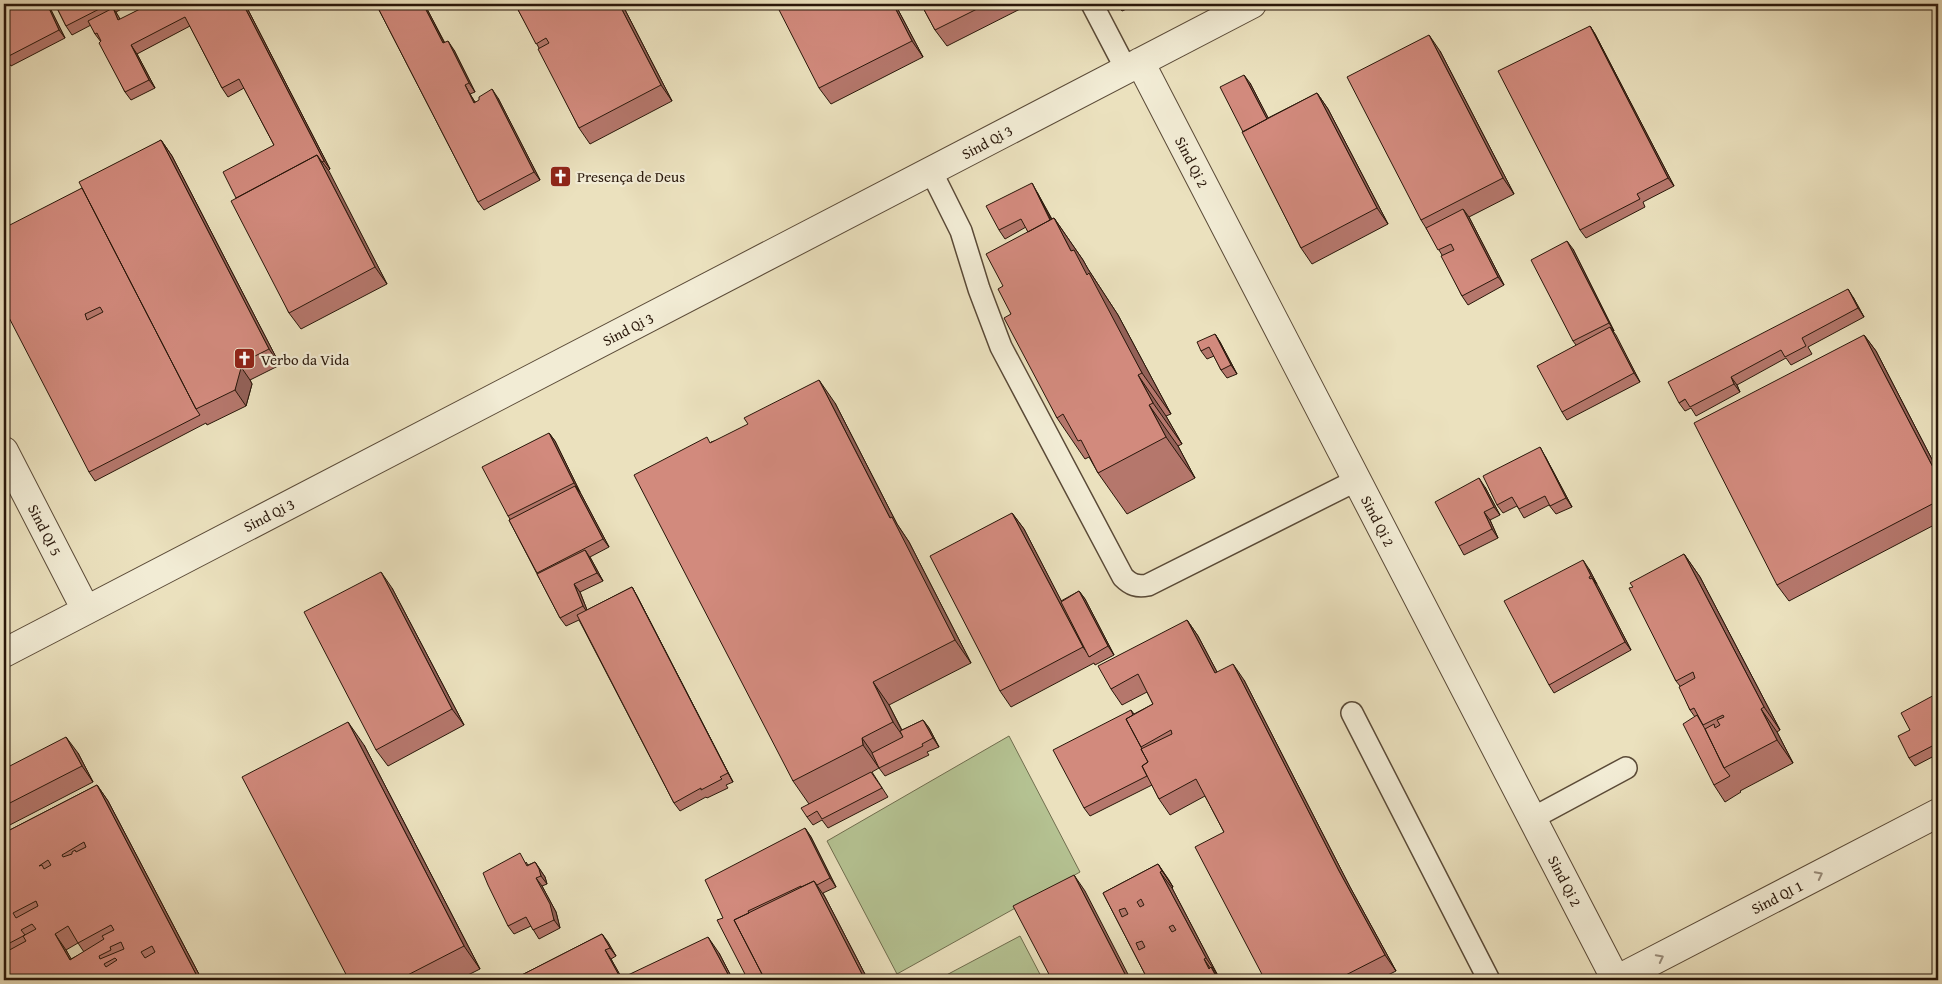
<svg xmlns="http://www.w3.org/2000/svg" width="1942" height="984" font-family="'Gentium Book Plus',serif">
	<rect width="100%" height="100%" fill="#ebe1be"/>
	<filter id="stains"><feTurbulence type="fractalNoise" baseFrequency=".004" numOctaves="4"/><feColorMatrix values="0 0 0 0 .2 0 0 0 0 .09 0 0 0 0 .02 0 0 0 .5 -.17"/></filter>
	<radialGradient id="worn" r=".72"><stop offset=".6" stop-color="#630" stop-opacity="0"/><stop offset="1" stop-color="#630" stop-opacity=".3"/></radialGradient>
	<!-- green -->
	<path fill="#b5c393" stroke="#6f6d4e" d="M1009 736 1080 872 897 974 827 841Z
		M1020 936 1043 980H937Z"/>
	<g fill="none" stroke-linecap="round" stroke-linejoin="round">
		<defs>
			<path id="service" d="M1092 4 1126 69
				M931 171 961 231 979 289 1001 347 1123 577C1131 585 1137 587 1148 585L1357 480
				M1352 713 1489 980
				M1533 818 1626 768"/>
			<path id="minor" d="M1140 62 1616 980
				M4 451 86 610
				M4 653 1252 4
				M1616 980 1938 813"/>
		</defs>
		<!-- service casing -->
		<use href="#service" stroke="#5a4a37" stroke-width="24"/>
		<!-- minor casing -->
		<use href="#minor" stroke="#5a4a37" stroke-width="30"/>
		<!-- service -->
		<use href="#service" stroke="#f2ecd5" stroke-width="21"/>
		<!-- minor -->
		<use href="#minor" stroke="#f2ecd5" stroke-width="28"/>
	</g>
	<!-- wall -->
	<path fill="#b5776c" stroke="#29170a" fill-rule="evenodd" d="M4 4H48L65 38 11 66 5 58Z
		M55 4H131L116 12 120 20 150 4H245L330 169 328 171 387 284 301 329 289 313 236 198 274 145 244 88 228 97 222 88 190 26 137 54 155 88 131 100 125 92 101 42 95 34 91 25 72 35 66 26Z
		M376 4H434L435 5 427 9 445 43 454 50 475 92 470 94 475 102 498 98 540 180 484 210 478 202Z
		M515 4H622L672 101 590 144 579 128 539 48Z
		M895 4 923 57 831 104 819 88Z
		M921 4H1030L947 46 935 30Z
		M1117 4H1130L1131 7 1122 11Z
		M1590 26 1595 34 1674 186 1643 202 1645 207 1586 238 1580 230Z
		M1440 51 1514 194 1469 217 1504 285 1468 305 1462 296 1442 255 1426 228 1421 220Z
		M1250 83 1268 118 1317 93 1328 109 1388 224 1312 264 1301 248 1243 132Z
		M161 140 172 156 280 365 250 380 252 384 246 406 207 425 206 423 95 481 89 472 82 188Z
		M1037 192 1052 219 1054 218 1083 260 1088 269 1118 315 1171 414 1166 416 1182 444 1178 446 1195 478 1127 514 1098 473 1089 457 1085 459 1057 418 1011 314 1003 286 1028 232 1026 227 1005 239 999 230Z
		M1573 249 1614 331H1613L1640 382 1567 420 1562 412 1576 345 1573 341Z
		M1853 297 1864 317 1808 347 1812 354 1791 365 1786 358 1737 385 1740 392 1696 416 1691 408 1685 411 1679 403Z
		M1215 334 1220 342 1237 374 1227 378 1221 370 1214 356 1207 359 1201 351Z
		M1864 335 1876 351 1938 471V523L1789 601 1777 585Z
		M835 403 897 524 909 542 971 663 889 705 902 730 923 720 929 728 939 747 927 752 929 755 885 776 879 768 872 772 888 797 828 828 822 820 813 825 807 817 809 804 793 781 711 442Z
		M549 433 555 441 580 492 609 547 590 557 603 581 580 592 587 610 632 587 637 596 733 782 726 785 728 788 707 798 706 797 680 811 674 803 579 620 566 626 560 618 509 520 510 519 508 516Z
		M1545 456 1572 507 1556 514 1549 505 1524 518 1517 506 1503 513 1497 505Z
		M1485 487 1500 515 1490 520 1498 538 1464 555 1459 546Z
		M1012 513 1024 529 1061 601 1079 591 1085 599 1114 655 1095 665 1094 663 1011 707 1000 691Z
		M1684 554 1700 577 1780 730 1777 732 1793 763 1740 791 1741 792 1725 802 1714 785 1695 717 1690 710 1680 686 1676 681 1633 587Z
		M1589 569 1631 650 1554 693 1549 685Z
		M392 588 464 725 388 766 376 750Z
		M1187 620 1198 636 1217 672 1244 680 1350 887 1396 971 1378 980H1265L1224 832 1205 796 1170 815 1159 799 1152 785 1090 816 1084 808 1131 710 1134 714 1153 704 1147 692 1122 705 1111 689Z
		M1938 693V754L1915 766 1909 758 1910 730Z
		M364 745 480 969 458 980H349Z
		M78 753 93 782 4 828V769Z
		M97 785 108 801 202 980H4V833ZM78 943 84 952 71 959 66 950Z
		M805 828 811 837 836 887 823 893 868 980H748L723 918Z
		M526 862 528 865 535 862 545 877 547 884 542 886 556 912 560 928 539 939 531 926 514 934 508 926Z
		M1158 864 1173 887 1172 888 1217 974 1216 975 1148 980 1103 893Z
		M602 934 616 956 611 959 622 979 719 953 733 980H512Z"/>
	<!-- shaded-wall -->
	<path fill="#936158" stroke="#29170a" d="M47 4H48L65 38 59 30Z
		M243 4H245L330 169 324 161Z
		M423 4 427 9 449 52 443 43Z
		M619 4H622L672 101 661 85Z
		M893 4H895L923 57 912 41Z
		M113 8 119 17 124 29 118 20Z
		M1590 26 1595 34 1674 186 1668 178Z
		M1429 35 1440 51 1514 194 1503 178Z
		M448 41 454 50 475 92 469 83Z
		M131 45 137 54 155 88 149 80Z
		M1244 75 1250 83 1277 135 1271 127Z
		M465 85 470 94 480 111 474 103Z
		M492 89 498 98 540 180 534 172Z
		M1317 93 1328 109 1388 224 1377 208Z
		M161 140 172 156 280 365 269 349Z
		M317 155 329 171 387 284 375 267Z
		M1032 183 1037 192 1057 230 1051 221Z
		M1463 209 1469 217 1504 285 1498 277Z
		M1054 218 1083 260 1088 269 1118 315 1171 414 1142 373 1071 251Z
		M1567 241 1573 249 1614 331 1609 323Z
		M1848 289 1853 297 1864 317 1858 308Z
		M1610 327 1616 335 1640 382 1634 373Z
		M1215 334 1220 342 1237 374 1231 365Z
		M1864 335 1876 351 1938 471V477Z
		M239 364 250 380 252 384 246 406 235 390Z
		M1138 375 1166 416 1182 444 1153 403Z
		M1731 377 1737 385 1740 392 1734 384Z
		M819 380 835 403 897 524 909 542 971 663 955 640 890 518Z
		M1149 405 1178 446 1195 478 1166 437Z
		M549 433 555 441 580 492 574 483Z
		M1540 447 1545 456 1572 507 1566 498Z
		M1479 478 1485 487 1500 515 1494 507Z
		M575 486 581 494 609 547 603 539Z
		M1484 512 1490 520 1498 538 1492 529Z
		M1012 513 1024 529 1090 656V657L1083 647Z
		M585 550 591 559 603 581 597 573Z
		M1684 554 1700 577 1780 730 1764 707Z
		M1583 560 1589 569 1597 584 1591 576Z
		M381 572 392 588 464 725 452 709Z
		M1592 578 1598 586 1631 650 1625 642Z
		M574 584 580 592 589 615 583 606Z
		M632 587 637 596 733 782 728 773Z
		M1079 591 1085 599 1114 655 1108 646Z
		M1187 620 1198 636 1226 689 1215 673Z
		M1233 664 1244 680 1350 887 1396 971 1385 955 1339 871Z
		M873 682 889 705 909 745 893 722Z
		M1761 709 1777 732 1793 763 1777 740Z
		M923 720 929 728 939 747 933 738Z
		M348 722 364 745 480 969 464 946Z
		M66 737 78 753 93 782 82 766Z
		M862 738 878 761 879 768 863 745Z
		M97 785 108 801 202 980H199Z
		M805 828 811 837 836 887 830 878Z
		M535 862 545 877 547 884 541 876Z
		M1158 864 1169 880 1173 887 1162 871Z
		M1160 872 1172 888 1217 974 1206 958Z
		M1074 875 1085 891 1131 980H1128Z
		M536 878 542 886 556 912 560 928 554 920Z
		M814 881 825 897 868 980H865Z
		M55 934 66 950 81 976 70 960Z
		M602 934 608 942 616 956 610 948Z
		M708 937 719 953 733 980H731Z
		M605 950 611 959 623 980H621Z
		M1204 959 1215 975 1211 967 1220 980H1218L1209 969Z"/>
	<!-- building -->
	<path fill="#d28a7d" stroke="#29170a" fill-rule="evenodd" d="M4 4H47L59 30 5 58 4 55Z
		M55 4H109L66 26Z
		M150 4H243L324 161 322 162 317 155 236 198 223 172 274 145 239 79 222 88 185 17 131 45 149 80 125 92 99 43 101 41 97 33 95 34 88 21 113 8 118 20Z
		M376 4H423L443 43 448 41 469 83 465 85 474 103 479 100V97L492 89 534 172 478 202Z
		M515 4H619L661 85 579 128 538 49 549 43 546 38 536 44Z
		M776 4H893L912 41 819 88Z
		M921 4H987L935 30Z
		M1590 26 1668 178 1637 194 1640 199 1580 230 1498 71Z
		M1429 35 1503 178 1421 220 1347 77Z
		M1244 75 1267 119 1243 132 1220 87Z
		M1317 93 1377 208 1301 248 1242 132Z
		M161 140 269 349 239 364 241 368 235 390 196 409 79 182Z
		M317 155 375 267 289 313 231 201Z
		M1032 183 1050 220 1028 232 1021 219 999 230 986 206Z
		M82 188 196 409 200 415 89 472 4 308V228ZM100 307 103 312 87 320 85 314Z
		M1463 209 1498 277 1462 296 1441 256 1454 250 1451 244 1438 250 1426 228Z
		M1054 218 1071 251 1074 250 1087 275 1089 273 1142 373 1138 375 1153 403 1149 405 1166 437 1098 473 1081 440 1078 441 1063 414 1057 418 1004 318 1011 314 998 289 1003 286 986 254Z
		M1567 241 1609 323 1573 341 1531 260Z
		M1848 289 1858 308 1802 338 1806 346 1785 357 1781 350 1731 377 1734 384 1690 407 1685 399 1679 403 1668 382Z
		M1610 327 1634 373 1562 412 1537 366Z
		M1215 334 1231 365 1221 370 1209 347 1201 351 1197 342Z
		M1864 335 1938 477V501L1777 585 1694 423Z
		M819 380 890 518 892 517 893 519 955 640 873 682 893 722 862 738 863 745 793 781 634 475 707 437 710 443 748 424 744 418Z
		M549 433 574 483 508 516 482 467Z
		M1540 447 1566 498 1550 506 1545 496 1519 509 1512 497 1497 505 1483 476Z
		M1479 478 1494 507 1484 512 1492 529 1459 546 1435 502Z
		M575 486 603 539 537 573 509 520Z
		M1012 513 1083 647 1000 691 930 556Z
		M585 550 597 573 574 584 583 606 560 618 537 574Z
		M1684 554 1764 707 1761 709 1777 740 1724 768 1705 729 1714 724 1715 728 1720 725 1717 720 1724 717 1723 715 1703 725 1694 708 1690 710 1679 687 1695 678 1693 672 1676 681 1629 588 1633 587 1630 583Z
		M1583 560 1591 576 1589 577 1590 579 1592 578 1625 642 1549 685 1504 601Z
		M381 572 452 709 376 750 304 612Z
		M632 587 728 773 720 777 722 779 701 790V788L674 803 577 615Z
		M1079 591 1108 646 1089 657 1061 602Z
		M1187 620 1215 673 1233 664 1339 871 1385 955 1336 980H1265L1195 847 1224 832 1196 779 1159 799 1142 766 1148 762 1141 749 1172 734 1171 730 1141 747 1126 719 1153 704 1138 674 1111 689 1098 666Z
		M1938 693V743L1909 758 1898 736 1910 730 1901 713Z
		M1131 710 1133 715 1126 719 1142 749H1141L1148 762 1142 766 1147 776 1084 808 1053 750Z
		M1697 715 1705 729 1724 768 1730 776 1714 785 1683 724Z
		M923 720 933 738 922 744 923 746 879 768 872 753 903 737 900 731Z
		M348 722 464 946 398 980H349L242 777Z
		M66 737 82 766 4 806V769Z
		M871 772 882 788 822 819 817 811 807 817 801 808Z
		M97 785 199 980H4V953L26 941 23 936 36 929 32 924 21 930 25 935 4 946V833ZM84 842 86 847 76 852 75 850 72 852V854L63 857 62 855ZM48 860 51 865 44 869 42 865 39 866ZM36 901 38 906 16 918 13 913ZM111 925 114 930 102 936 104 939 70 960 55 934 68 926 78 943ZM121 942 124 949 100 959 99 956 111 950 110 947ZM152 946 155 952 145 958 141 952ZM115 958 117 960 106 967 104 964Z
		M805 828 830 878 817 885 814 881 801 887V886L748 911 749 913 734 920 762 974 748 980 717 920 723 918 705 880Z
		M520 853 527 866 535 862 539 869 541 876 536 878 550 904 554 920 533 930 526 917 508 926 488 885 483 873Z
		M1158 864 1162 871 1160 872 1206 958 1204 959 1209 969 1211 967 1218 980H1148L1103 893ZM1141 899 1144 905 1140 907 1137 902ZM1125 908 1128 914 1122 917 1119 910ZM1173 925 1176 930 1172 932 1169 927ZM1142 941 1145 947 1139 950 1136 943Z
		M1074 875 1128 980H1052L1013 906Z
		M814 881 865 980H765L734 920Z
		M602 934 610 948 605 950 621 979 619 980H512Z
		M708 937 731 980H619L628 975Z"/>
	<!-- one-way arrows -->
	<defs><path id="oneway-chevron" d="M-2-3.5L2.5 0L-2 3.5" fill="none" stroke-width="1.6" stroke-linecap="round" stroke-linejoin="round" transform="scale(1.25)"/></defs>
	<g stroke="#988c7a">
		<use href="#oneway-chevron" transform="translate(1819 875) rotate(-27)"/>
		<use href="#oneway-chevron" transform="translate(1660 958) rotate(-27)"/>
	</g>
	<!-- icons -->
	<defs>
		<symbol id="church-square" viewBox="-11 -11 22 22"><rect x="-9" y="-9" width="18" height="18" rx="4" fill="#8f2418" stroke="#f2ecd5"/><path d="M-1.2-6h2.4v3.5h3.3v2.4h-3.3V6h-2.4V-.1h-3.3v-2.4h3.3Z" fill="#fff"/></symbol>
	</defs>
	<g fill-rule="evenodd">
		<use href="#church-square" x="548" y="164" width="25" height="25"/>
		<use href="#church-square" x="232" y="346" width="25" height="25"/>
	</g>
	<g text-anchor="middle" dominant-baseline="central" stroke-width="4.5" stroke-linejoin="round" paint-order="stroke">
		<!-- street labels -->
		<g font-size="15" fill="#29170a" stroke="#f2ecd5">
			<text transform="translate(987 142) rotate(-28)">Sind Qi 3</text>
			<text transform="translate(1192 162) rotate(63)">Sind Qi 2</text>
			<text transform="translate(628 329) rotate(-27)">Sind Qi 3</text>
			<text transform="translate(269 515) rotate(-27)">Sind Qi 3</text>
			<text transform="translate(1378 521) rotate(63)">Sind Qi 2</text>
			<text transform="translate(45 530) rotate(63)">Sind QI 5</text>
			<text transform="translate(1565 881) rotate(63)">Sind Qi 2</text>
			<text transform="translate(1777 897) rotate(-27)">Sind QI 1</text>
		</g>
		<!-- poi labels -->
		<g font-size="15" fill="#29170a" stroke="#f2ecd5" text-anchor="start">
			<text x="577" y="176">Presença de Deus</text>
			<text x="261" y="359">Verbo da Vida</text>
		</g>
	</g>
	<!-- margin -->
	<rect width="1942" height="984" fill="none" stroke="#ebe1be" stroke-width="20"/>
	<rect x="5" y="5" width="1932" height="974" fill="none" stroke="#29170a" stroke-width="2.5"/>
	<rect x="10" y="10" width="1922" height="964" fill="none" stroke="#29170a"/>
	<rect width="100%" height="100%" filter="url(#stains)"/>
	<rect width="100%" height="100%" fill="url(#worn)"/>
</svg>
